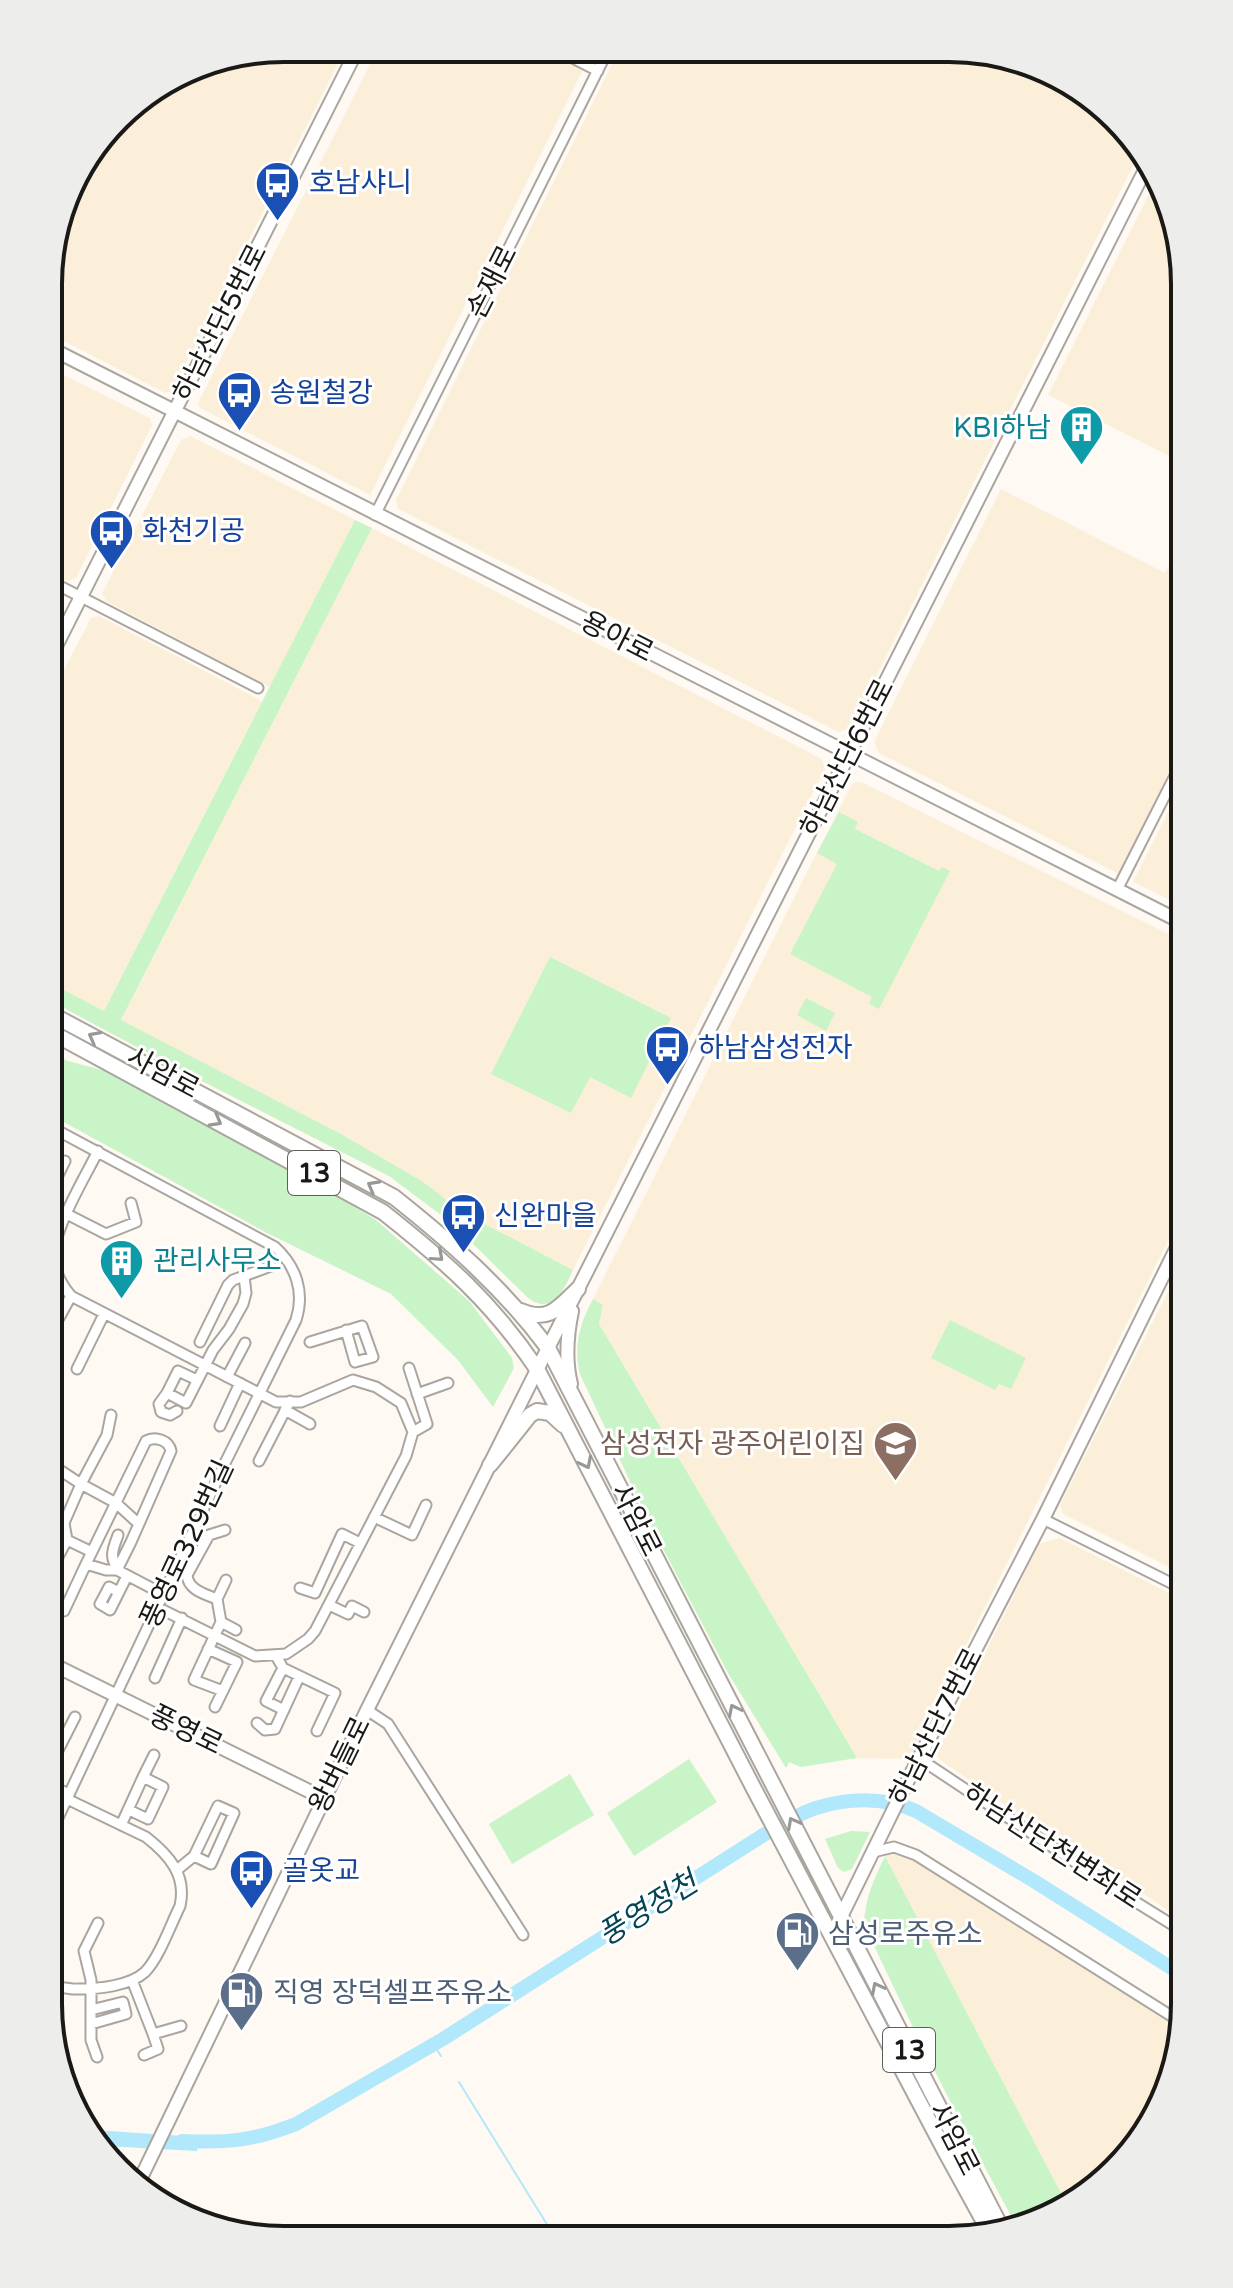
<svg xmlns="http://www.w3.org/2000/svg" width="1233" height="2288" font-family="'Varela Round','Noto Sans KR',sans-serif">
	<rect width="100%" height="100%" fill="#fef9f2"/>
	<!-- industrial -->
	<path fill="#fbefda" d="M284 48H346L172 391 165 393 50 334V253L73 179 128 107 194 66Z
		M378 49 547 50 584 68 370 495 200 408 198 403Z
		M619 50 995 52 1104 106 1138 156 850 728 839 732 398 509 396 500Z
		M1155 182 1172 208 1185 284V464L1048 395Z
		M50 368 150 418 152 425 76 578 68 581 50 572Z
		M190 436 355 520 270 687 106 601 102 593 181 440Z
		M1001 489 1165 573 1185 535V745L1119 874 879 753 874 742Z
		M372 528 822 759 825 769 573 1270 456 1209 437 1192 420 1180 341 1134 121 1021Z
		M99 616 262 701 104 1011 49 982V699L91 618Z
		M1185 778V907L1133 882Z
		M856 782H861L1185 942V1207L909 1759 857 1758 599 1324 603 1305 593 1299 800 886 852 784Z
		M1185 1258V1575L1063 1514 1060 1505Z
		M1060 1538 1185 1601 1184 1921 1063 1840 1008 1807 939 1759 936 1754 1039 1544Z
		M897 1853 914 1858 1182 2030 1176 2055 1123 2157 1064 2199 885 1856Z"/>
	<!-- green -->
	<path fill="#c9f4c8" d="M355 520 372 528 121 1020 341 1134 420 1180 437 1192 456 1209 573 1270C564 1290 552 1317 527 1297L471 1242 437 1212 389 1176 174 1067 49 1000V982L104 1011Z
		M839 812 858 822 855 829 939 871 942 867 950 871 879 1009 869 1004 872 997 790 954 837 864 817 853Z
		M550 957 671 1018 631 1098 590 1077 571 1113 491 1074Z
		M806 998 835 1013 826 1031 797 1015Z
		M49 1052 68 1061 109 1072 323 1188 376 1220 469 1301 512 1358 514 1368 493 1407 458 1360 391 1294 267 1233 49 1114Z
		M593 1299 603 1305 599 1324 857 1758 801 1767 789 1762 786 1768 728 1673 648 1520 580 1374C573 1347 580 1323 593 1299Z
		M950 1320 1026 1358 1011 1389 999 1384 995 1390 931 1358Z
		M689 1759 717 1802 634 1856 607 1813Z
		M570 1774 594 1815 512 1864 489 1824Z
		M851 1831 870 1832 852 1869 844 1872 838 1868 825 1839Z
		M885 1856 1064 2199 1025 2227 1019 2228 1015 2223C961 2125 911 2026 864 1924 865 1898 874 1879 885 1856Z"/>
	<!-- water -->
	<path fill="#b1e8fb" d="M94 2130 198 2137 197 2151 105 2146Z"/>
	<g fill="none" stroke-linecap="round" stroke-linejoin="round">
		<!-- stream -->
		<path stroke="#b1e8fb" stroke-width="2" d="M434 2045 441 2056
			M459 2082 556 2239"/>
		<!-- river -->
		<path stroke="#b1e8fb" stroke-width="14" d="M182 2141C227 2143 253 2141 296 2124L443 2039 765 1834C781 1826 799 1813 816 1808 849 1798 884 1797 916 1811L1034 1881 1184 1976"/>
		<defs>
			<path id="street" d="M557 50 598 71
				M375 515 608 50
				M50 581 258 688
				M1117 890 1185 756
				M98 1151C85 1177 54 1228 54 1256 54 1272 61 1284 71 1296L276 1402H301L353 1380 376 1387 401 1403 413 1432 406 1456 315 1631 308 1639 286 1654 255 1656 157 1607
				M49 1194 65 1161
				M49 1205 106 1234 136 1222 131 1203
				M49 1298 65 1307
				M49 1336 71 1296
				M200 1342 228 1285 233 1280 244 1276
				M310 1342 362 1326 373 1357 355 1362 346 1330
				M409 1368 427 1424 413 1432
				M77 1369 104 1314
				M227 1377 245 1343
				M197 1380 178 1371 167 1393 186 1403 213 1350 229 1329 243 1304 246 1293 244 1276 271 1266
				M167 1393 159 1404 161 1412 170 1415 177 1411
				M417 1394 448 1383
				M285 1410 310 1424
				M111 1415 107 1435 81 1484 116 1503 139 1524
				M220 1426 240 1383
				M259 1461 290 1401
				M49 1463 81 1484 64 1523 67 1540 92 1552
				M374 1517 412 1535 426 1505
				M1043 1519 1185 1590
				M86 1564 146 1441C155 1436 169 1440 171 1451L131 1542 117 1570 163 1594
				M118 1568C108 1557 114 1547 118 1535
				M48 1576 67 1540
				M300 1588 315 1593 342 1534 360 1543
				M119 1592 109 1587 100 1604 110 1610 127 1576
				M217 1599C205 1594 188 1590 187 1575L209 1535 225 1530
				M329 1605 348 1614 352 1606 364 1612
				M64 1611 86 1564 106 1570H117
				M221 1622 236 1630
				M208 1649 237 1662 215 1707
				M276 1656 283 1668 335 1693 317 1731
				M283 1668 266 1701 284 1710
				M155 1678 182 1618
				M223 1691 194 1680 221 1622 217 1599 226 1580
				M367 1710 388 1724 523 1935
				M257 1723 265 1730 275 1729 299 1677
				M920 1759 1123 1894 1184 1932
				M48 1770 75 1717
				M143 1777 154 1755
				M48 1784 69 1794
				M121 1825 143 1777 163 1787 148 1819 129 1810
				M48 1845 56 1822 226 1461 296 1320C305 1292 296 1266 275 1247L49 1126
				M873 1852 894 1847 916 1855 1184 2024
				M177 1870 194 1856 218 1806 234 1813 211 1864 194 1856
				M132 1980 153 2034 181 2026
				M48 1985C58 1986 69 1990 79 1989 98 1989 130 1986 145 1972 159 1958 171 1924 180 1906 187 1875 169 1855 146 1837L67 1799
				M91 2024 126 2014 123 2002 91 2010
				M144 2055 158 2049 153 2034
				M97 2057 91 2040V1980L84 1951 98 1923"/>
			<path id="secondary" d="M50 348 1185 924
				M50 658 358 48
				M571 1384C565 1360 567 1335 572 1311
				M48 1662 323 1798
				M832 1935 912 1772 1043 1519 1185 1231
				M137 2186 367 1710 548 1348 1146 168"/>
			<path id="primary" d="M49 1013 394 1197C452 1243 504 1289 548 1348L1003 2231
				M49 1031 383 1212C445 1261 492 1302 537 1369L753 1787 945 2151 990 2233
				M521 1311C549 1323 559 1307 578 1289
				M490 1465 530 1415 537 1411 550 1413 563 1425"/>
		</defs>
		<!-- street casing -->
		<use href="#street" stroke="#aaa69f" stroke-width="13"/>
		<!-- secondary casing -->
		<use href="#secondary" stroke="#aaa69f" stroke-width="16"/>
		<!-- primary casing -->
		<use href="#primary" stroke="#aaa69f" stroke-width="18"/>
		<!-- street -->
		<use href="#street" stroke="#fff" stroke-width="9"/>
		<!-- secondary -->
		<use href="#secondary" stroke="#fff" stroke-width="12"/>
		<!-- primary -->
		<use href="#primary" stroke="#fff" stroke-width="14"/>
	</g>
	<!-- one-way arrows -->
	<defs><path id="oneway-chevron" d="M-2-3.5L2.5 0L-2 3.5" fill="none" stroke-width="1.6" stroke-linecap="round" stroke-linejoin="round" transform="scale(2)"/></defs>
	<g stroke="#989896">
		<use href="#oneway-chevron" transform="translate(94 1037) rotate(-152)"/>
		<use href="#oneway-chevron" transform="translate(216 1121) rotate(29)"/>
		<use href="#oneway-chevron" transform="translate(373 1186) rotate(-151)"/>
		<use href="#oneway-chevron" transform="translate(438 1256) rotate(42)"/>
		<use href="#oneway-chevron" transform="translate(586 1463) rotate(63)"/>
		<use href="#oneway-chevron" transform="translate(734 1710) rotate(-117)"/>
		<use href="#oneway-chevron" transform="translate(793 1823) rotate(-118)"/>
		<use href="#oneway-chevron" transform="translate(877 1988) rotate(-117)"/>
	</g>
	<!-- icons -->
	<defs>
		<symbol id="bus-pin" viewBox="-11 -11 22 30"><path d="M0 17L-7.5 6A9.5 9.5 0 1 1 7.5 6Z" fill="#1a4fb4" stroke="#fff"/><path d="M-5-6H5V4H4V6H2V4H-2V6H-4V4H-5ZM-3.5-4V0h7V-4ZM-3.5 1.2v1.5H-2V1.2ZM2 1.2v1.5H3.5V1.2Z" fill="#fff"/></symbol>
		<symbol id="building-pin" viewBox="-11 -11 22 30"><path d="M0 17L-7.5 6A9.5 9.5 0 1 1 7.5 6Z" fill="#0f9aa8" stroke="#fff"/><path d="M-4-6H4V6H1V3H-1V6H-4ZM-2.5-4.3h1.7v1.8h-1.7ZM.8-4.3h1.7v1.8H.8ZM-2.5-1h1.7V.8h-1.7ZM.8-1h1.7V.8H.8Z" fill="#fff"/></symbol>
		<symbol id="school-pin" viewBox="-11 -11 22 30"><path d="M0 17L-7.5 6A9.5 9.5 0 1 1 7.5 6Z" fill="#8d6e63" stroke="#fff"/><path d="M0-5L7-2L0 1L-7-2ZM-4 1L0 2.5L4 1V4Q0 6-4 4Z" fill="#fff"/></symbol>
		<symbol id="fuel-pin" viewBox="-11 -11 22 30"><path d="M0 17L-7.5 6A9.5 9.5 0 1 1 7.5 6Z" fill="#5c6f8a" stroke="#fff"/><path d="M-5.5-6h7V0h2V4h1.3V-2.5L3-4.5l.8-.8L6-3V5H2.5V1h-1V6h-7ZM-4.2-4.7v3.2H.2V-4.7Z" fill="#fff"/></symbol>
	</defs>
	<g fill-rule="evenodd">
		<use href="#bus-pin" x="252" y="158" width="51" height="69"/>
		<use href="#bus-pin" x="214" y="368" width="51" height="69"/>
		<use href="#building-pin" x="1056" y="402" width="51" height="69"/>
		<use href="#bus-pin" x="86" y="506" width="51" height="69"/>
		<use href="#bus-pin" x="642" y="1022" width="51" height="69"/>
		<use href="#bus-pin" x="438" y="1190" width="51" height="69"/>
		<use href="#building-pin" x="96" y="1236" width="51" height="69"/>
		<use href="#school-pin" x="870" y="1418" width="51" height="69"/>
		<use href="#bus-pin" x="226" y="1846" width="51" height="69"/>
		<use href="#fuel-pin" x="772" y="1908" width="51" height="69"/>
		<use href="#fuel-pin" x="216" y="1968" width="51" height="69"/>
	</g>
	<g text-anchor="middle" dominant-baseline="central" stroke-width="6" stroke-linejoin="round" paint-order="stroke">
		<!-- shield labels -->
		<g fill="#fff" stroke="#5f5e5c" stroke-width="2">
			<rect x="288" y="1151" width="52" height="44" rx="6"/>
			<rect x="883" y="2028" width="52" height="44" rx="6"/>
		</g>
		<g font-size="26" font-weight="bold" fill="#1b1916">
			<text x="314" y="1173">13</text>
			<text x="909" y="2050">13</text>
		</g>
		<!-- transit labels -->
		<g font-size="28" fill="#164399" stroke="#fff" text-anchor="start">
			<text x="309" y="183">호남샤니</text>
			<text x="270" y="393">송원철강</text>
			<text x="142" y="531">화천기공</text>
			<text x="698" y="1048">하남삼성전자</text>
			<text x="494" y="1216">신완마을</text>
			<text x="283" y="1871">골옷교</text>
		</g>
		<!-- street labels -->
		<g font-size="28" fill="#1b1916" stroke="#fff">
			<text transform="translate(492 282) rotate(-63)">손재로</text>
			<text transform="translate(220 323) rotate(-63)">하남산단5번로</text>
			<text transform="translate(617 637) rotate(27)">용아로</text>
			<text transform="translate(847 758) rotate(-63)">하남산단6번로</text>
			<text transform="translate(163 1073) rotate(28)">사암로</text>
			<text transform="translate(636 1520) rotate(63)">사암로</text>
			<text transform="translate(187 1544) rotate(-65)">풍영로329번길</text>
			<text transform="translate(936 1727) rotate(-63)">하남산단7번로</text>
			<text transform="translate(186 1730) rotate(26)">풍영로</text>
			<text transform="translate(340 1765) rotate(-64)">왕버들로</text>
			<text transform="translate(1052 1846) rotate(33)">하남산단천변좌로</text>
			<text transform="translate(954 2139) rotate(63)">사암로</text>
		</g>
		<!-- culture labels -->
		<g font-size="28" fill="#0d838f" stroke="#fff" text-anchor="end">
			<text x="1051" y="428">KBI하남</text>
			<text x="153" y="1261" text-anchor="start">관리사무소</text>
		</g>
		<!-- education labels -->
		<g font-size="28" fill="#785e54" stroke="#fff" text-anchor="end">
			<text x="865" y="1444">삼성전자 광주어린이집</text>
		</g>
		<!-- service labels -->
		<g font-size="28" fill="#4e5e75" stroke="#fff" text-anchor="start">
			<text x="828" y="1934">삼성로주유소</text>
			<text x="273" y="1993">직영 장덕셀프주유소</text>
		</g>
		<!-- water labels -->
		<g font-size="30" font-style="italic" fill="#054455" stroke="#fff">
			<text transform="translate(648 1909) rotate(-32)">풍영정천</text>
		</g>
	</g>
	<!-- crop -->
	<path d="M0 0H1233V2288H0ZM284 62H949A222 222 0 0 1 1171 284V2004A222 222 0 0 1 949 2226H284A222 222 0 0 1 62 2004V284A222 222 0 0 1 284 62Z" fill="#ededec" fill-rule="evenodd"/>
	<path fill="none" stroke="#1b1916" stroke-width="4" d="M284 62H949A222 222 0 0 1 1171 284V2004A222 222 0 0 1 949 2226H284A222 222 0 0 1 62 2004V284A222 222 0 0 1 284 62Z"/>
</svg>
